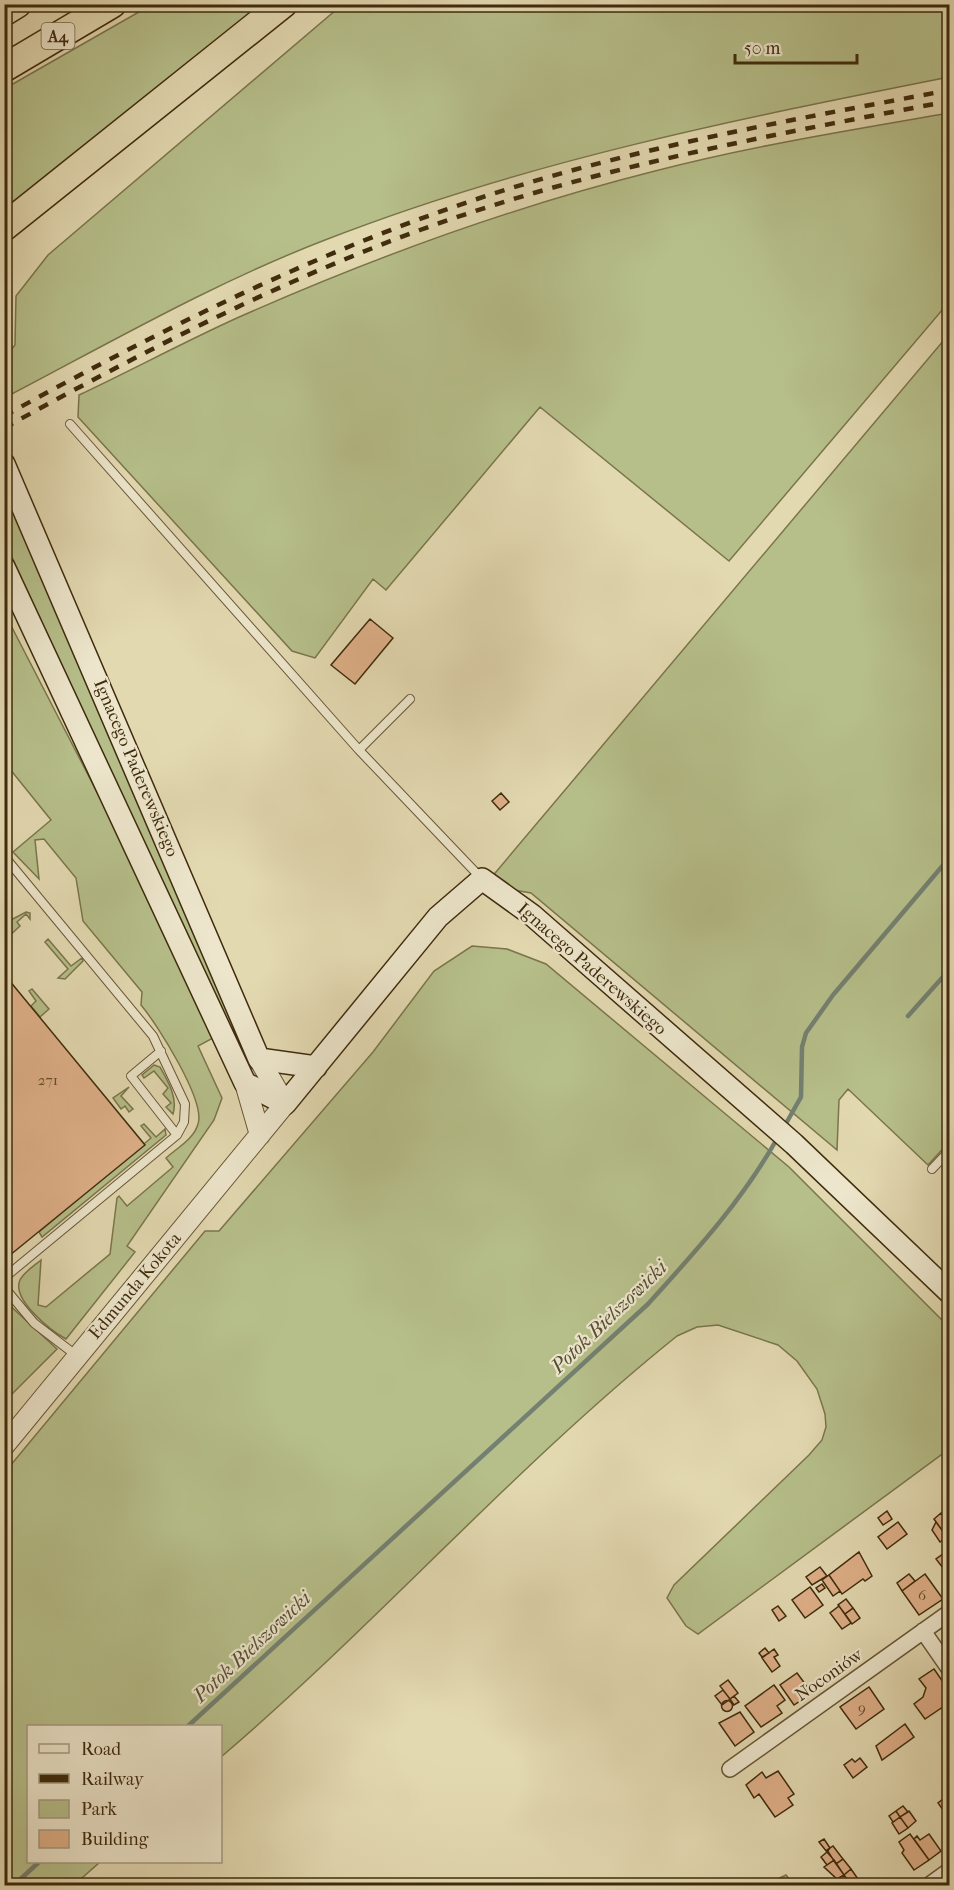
<svg xmlns="http://www.w3.org/2000/svg" width="954" height="1890" font-family="'IM FELL French Canon',serif">
	<rect width="100%" height="100%" fill="#e3d9b1"/>
	<filter id="stains"><feTurbulence type="fractalNoise" baseFrequency=".00333" numOctaves="4"/><feColorMatrix values="0 0 0 0 .2 0 0 0 0 .09 0 0 0 0 .02 0 0 0 .5 -.17"/></filter>
	<radialGradient id="worn" r=".72"><stop offset=".6" stop-color="#630" stop-opacity="0"/><stop offset="1" stop-color="#630" stop-opacity=".3"/></radialGradient>
	<!-- green -->
	<path fill="#b6bf8a" stroke="#7a754c" stroke-width="1.5" d="M343 4 949 5V77C738 119 527 161 325 240 216 282 113 341 10 395L5 384V357L15 345 16 296 48 255Z
		M151 5H271L5 218 4 89Z
		M949 113V302L729 561 540 407 386 590 373 579 315 658 292 651 78 417 79 395C132 370 184 342 237 318 372 258 512 207 655 171 751 146 851 130 949 113Z
		M949 334 950 1141 928 1165 848 1089 839 1100 837 1150 531 893 485 885Z
		M5 482 236 1029 231 1031 5 542Z
		M4 612 117 831 213 1038 198 1046 222 1098 214 1120 127 1246 135 1252 66 1339C51 1331 11 1299 20 1280 24 1272 34 1266 41 1260L38 1305 46 1307 110 1254 117 1198 119 1196 127 1206 173 1167 166 1158C177 1148 194 1139 198 1124 206 1101 157 1024 141 1005L142 992 83 921 76 878 44 839 35 840 39 879 13 852 51 820 5 763Z
		M26 912 30 913V919L26 914 17 922 20 926 5 940V923Z
		M48 939 71 966 82 958 83 961 65 979 58 978 68 969 45 942Z
		M472 946 507 949 546 964 789 1167 949 1327V1449L698 1634 686 1626 667 1598 674 1585 809 1455 822 1440 826 1427 825 1414 817 1389 797 1361 778 1345 718 1325 697 1327 677 1336C515 1466 378 1623 221 1757L220 1726H28V1862H100L74 1885H5V1472L205 1231H219L373 1052 434 971Z
		M32 989 49 1009 40 1017 31 1006 36 1001 29 991Z
		M154 1065 160 1067C168 1081 178 1098 173 1114L166 1107 171 1103 163 1094 168 1088 154 1071 144 1078 142 1075Z
		M129 1087 121 1096 133 1109 129 1112 125 1106 121 1109 113 1098Z
		M144 1124 156 1137 165 1129 166 1135 42 1237 39 1232 151 1138 141 1126Z
		M5 1301 57 1349 5 1401Z
		M786 1875 794 1885H765Z"/>
	<g fill="none" stroke-linecap="round" stroke-linejoin="round">
		<!-- stream -->
		<path stroke="#748071" stroke-width="4.5" d="M908 1016 950 969
			M784 1127 801 1097 802 1047 806 1033 833 995 950 857
			M188 1726 648 1304C696 1251 743 1200 778 1137
			M13 1886 39 1862"/>
	</g>
	<!-- building -->
	<path fill="#dfb089" stroke="#3f2b0d" stroke-width="1.5" d="M370 619 393 638 355 684 331 665Z
		M501 793 509 802 500 810 492 801Z
		M4 974 145 1145 4 1260Z
		M887 1511 892 1519 883 1525 878 1518Z
		M941 1513 950 1524 947 1537 934 1519Z
		M898 1522 907 1534 887 1549 878 1537Z
		M936 1522 947 1537 940 1542 932 1530Z
		M950 1549V1577L936 1559Z
		M859 1552 872 1576 865 1581 863 1579 842 1594 829 1575Z
		M820 1567 827 1576 812 1585 806 1577Z
		M909 1574 915 1581 902 1591 897 1583Z
		M925 1574 943 1599 919 1615 902 1591Z
		M829 1575 840 1591 833 1596 822 1580Z
		M822 1584 825 1588 819 1592 816 1588Z
		M810 1587 823 1605 805 1618 792 1600Z
		M846 1599 853 1608 845 1614 838 1605Z
		M778 1606 786 1616 779 1621 772 1610Z
		M839 1606 851 1623 842 1629 830 1613Z
		M853 1608 860 1618 852 1624 845 1614Z
		M765 1648 769 1653 762 1657 759 1653Z
		M774 1649 778 1655 774 1657 780 1666 772 1672 762 1658Z
		M934 1669 950 1692V1702L925 1719 914 1704 923 1697 926 1688 919 1679Z
		M797 1673 812 1693 794 1705 780 1685Z
		M728 1680 738 1693 730 1699 720 1686Z
		M774 1685 785 1700 777 1706 782 1713 761 1727 745 1706Z
		M869 1687 884 1709 856 1729 840 1707Z
		M723 1690 730 1699 722 1705 715 1696Z
		M734 1696 739 1702 734 1705 730 1699Z
		M721.5 1706a5.5 5.5 0 1 1 11 0a5.5 5.5 0 1 1-11 0Z
		M740 1712 754 1732 735 1746 719 1723Z
		M905 1724 914 1737 882 1760 876 1746Z
		M860 1758 867 1767 853 1778 844 1765 852 1759 855 1762Z
		M778 1771 794 1794 788 1798 793 1805 775 1817 759 1794 754 1798 746 1785 762 1772 766 1778Z
		M947 1796 950 1800 948 1817 938 1803Z
		M903 1806 908 1812 900 1817 896 1811Z
		M896 1811 900 1817 893 1822 889 1816Z
		M909 1811 916 1821 908 1828 900 1817Z
		M900 1817 908 1828 899 1834 892 1823Z
		M910 1834 929 1860 914 1870 902 1853 904 1850 899 1842Z
		M929 1834 941 1851 929 1860 914 1839 917 1836 920 1840Z
		M824 1839 830 1848 827 1852 819 1842Z
		M833 1846 843 1859 836 1864 827 1850Z
		M827 1852 834 1860 827 1865 821 1857Z
		M843 1859 851 1869 844 1875 836 1864Z
		M834 1860 844 1875 837 1879 824 1867Z
		M851 1869 860 1882 865 1879 870 1886H851L844 1875Z
		M844 1875 851 1885 849 1886H841L837 1879Z"/>
	<g fill="none" stroke-linecap="round" stroke-linejoin="round">
		<defs>
			<path id="service" d="M70 424 359 750 481 878
				M359 750 410 699
				M4 856 153 1036 185 1104 184 1122 177 1135 4 1278
				M161 1051 131 1076 177 1135
				M932 1169 950 1150
				M4 1287 34 1323 77 1356"/>
			<path id="minor" d="M923 1631 950 1670
				M730 1769 950 1612
				M928 1886 950 1870"/>
			<path id="tertiary" d="M245 1083 260 1135
				M4 1446 285 1104 259 1059"/>
			<path id="secondary" d="M4 464 259 1059 316 1067
				M4 567 245 1083 285 1104 438 917 482 879 532 915 794 1144 950 1293"/>
			<path id="motorway" d="M4 12 17 4
				M4 68 112 4
				M4 227 283 4"/>
		</defs>
		<!-- service casing -->
		<use href="#service" stroke="#685636" stroke-width="10"/>
		<!-- minor casing -->
		<use href="#minor" stroke="#685636" stroke-width="18"/>
		<!-- tertiary casing -->
		<use href="#tertiary" stroke="#685636" stroke-width="22"/>
		<!-- secondary casing -->
		<use href="#secondary" stroke="#3f2b0d" stroke-width="24"/>
		<!-- motorway casing -->
		<use href="#motorway" stroke="#3f2b0d" stroke-width="30"/>
		<!-- service -->
		<use href="#service" stroke="#ede6cc" stroke-width="8"/>
		<!-- minor -->
		<use href="#minor" stroke="#ede6cc" stroke-width="15"/>
		<!-- tertiary -->
		<use href="#tertiary" stroke="#ede6cc" stroke-width="20"/>
		<!-- secondary -->
		<use href="#secondary" stroke="#ede6cc" stroke-width="21"/>
		<!-- motorway -->
		<use href="#motorway" stroke="#e3d9b1" stroke-width="27"/>
		<!-- rail -->
		<path stroke="#3f2b0d" stroke-width="4.5" stroke-dasharray="10 10" stroke-linecap="butt" d="M4 416C157 332 311 254 477 199 631 148 791 120 950 90
			M4 428C139 354 275 283 420 230 591 168 771 135 950 101"/>
	</g>
	<g text-anchor="middle" dominant-baseline="central" stroke-width="4.5" stroke-linejoin="round" paint-order="stroke">
		<!-- number labels -->
		<g font-size="15" fill="#674c2c">
			<text x="48" y="1080">271</text>
			<text x="922" y="1595">6</text>
			<text x="862" y="1708">9</text>
		</g>
		<!-- shield labels -->
		<rect fill="#ede6cc" stroke="#736346" stroke-width="1.5" x="41.5" y="23" width="33" height="26" rx="4.5"/>
		<g font-size="16" font-weight="bold" fill="#3f2b0d">
			<text x="58" y="36">A4</text>
		</g>
		<!-- street labels -->
		<g font-size="18" fill="#3f2b0d" stroke="#ede6cc">
			<text transform="translate(136 768) rotate(67)">Ignacego Paderewskiego</text>
			<text transform="translate(592 969) rotate(41)">Ignacego Paderewskiego</text>
			<text transform="translate(135 1286) rotate(-50)">Edmunda Kokota</text>
			<text transform="translate(829 1675) rotate(-35)">Noconiów</text>
		</g>
		<!-- water labels -->
		<g font-size="20" font-style="italic" fill="#554e36" stroke="#ede6cc">
			<text transform="translate(609 1317) rotate(-44)">Potok Bielszowicki</text>
			<text transform="translate(252 1647) rotate(-43)">Potok Bielszowicki</text>
		</g>
	</g>
	<!-- margin -->
	<rect width="954" height="1890" fill="none" stroke="#e3d9b1" stroke-width="24"/>
	<rect x="6" y="6" width="942" height="1878" fill="none" stroke="#3f2b0d" stroke-width="3"/>
	<rect x="12" y="12" width="930" height="1866" fill="none" stroke="#3f2b0d" stroke-width="1.5"/>
	<!-- legend -->
	<rect x="27" y="1725" width="195" height="138" fill="#ede6cc" stroke="#a79b80" stroke-width="1.5"/>
	<rect x="39" y="1744" width="30" height="9" fill="#ede6cc" stroke="#a79b80" stroke-width="1.5"/>
	<text x="81" y="1755" font-size="18" fill="#3f2b0d">Road</text>
	<rect x="39" y="1774" width="30" height="9" fill="#3f2b0d" stroke="#a79b80" stroke-width="1.5"/>
	<text x="81" y="1785" font-size="18" fill="#3f2b0d">Railway</text>
	<rect x="39" y="1800" width="30" height="18" fill="#b6bf8a" stroke="#a79b80" stroke-width="1.5"/>
	<text x="81" y="1815" font-size="18" fill="#3f2b0d">Park</text>
	<rect x="39" y="1830" width="30" height="18" fill="#dfb089" stroke="#a79b80" stroke-width="1.5"/>
	<text x="81" y="1845" font-size="18" fill="#3f2b0d">Building</text>
	<!-- scale -->
	<path d="M735 54v9h122v-9" fill="none" stroke="#3f2b0d" stroke-width="3"/>
	<text x="744" y="54" font-size="18" fill="#3f2b0d" stroke="#ede6cc" stroke-width="4.5" paint-order="stroke">50 m</text>
	<rect width="100%" height="100%" filter="url(#stains)"/>
	<rect width="100%" height="100%" fill="url(#worn)"/>
</svg>
